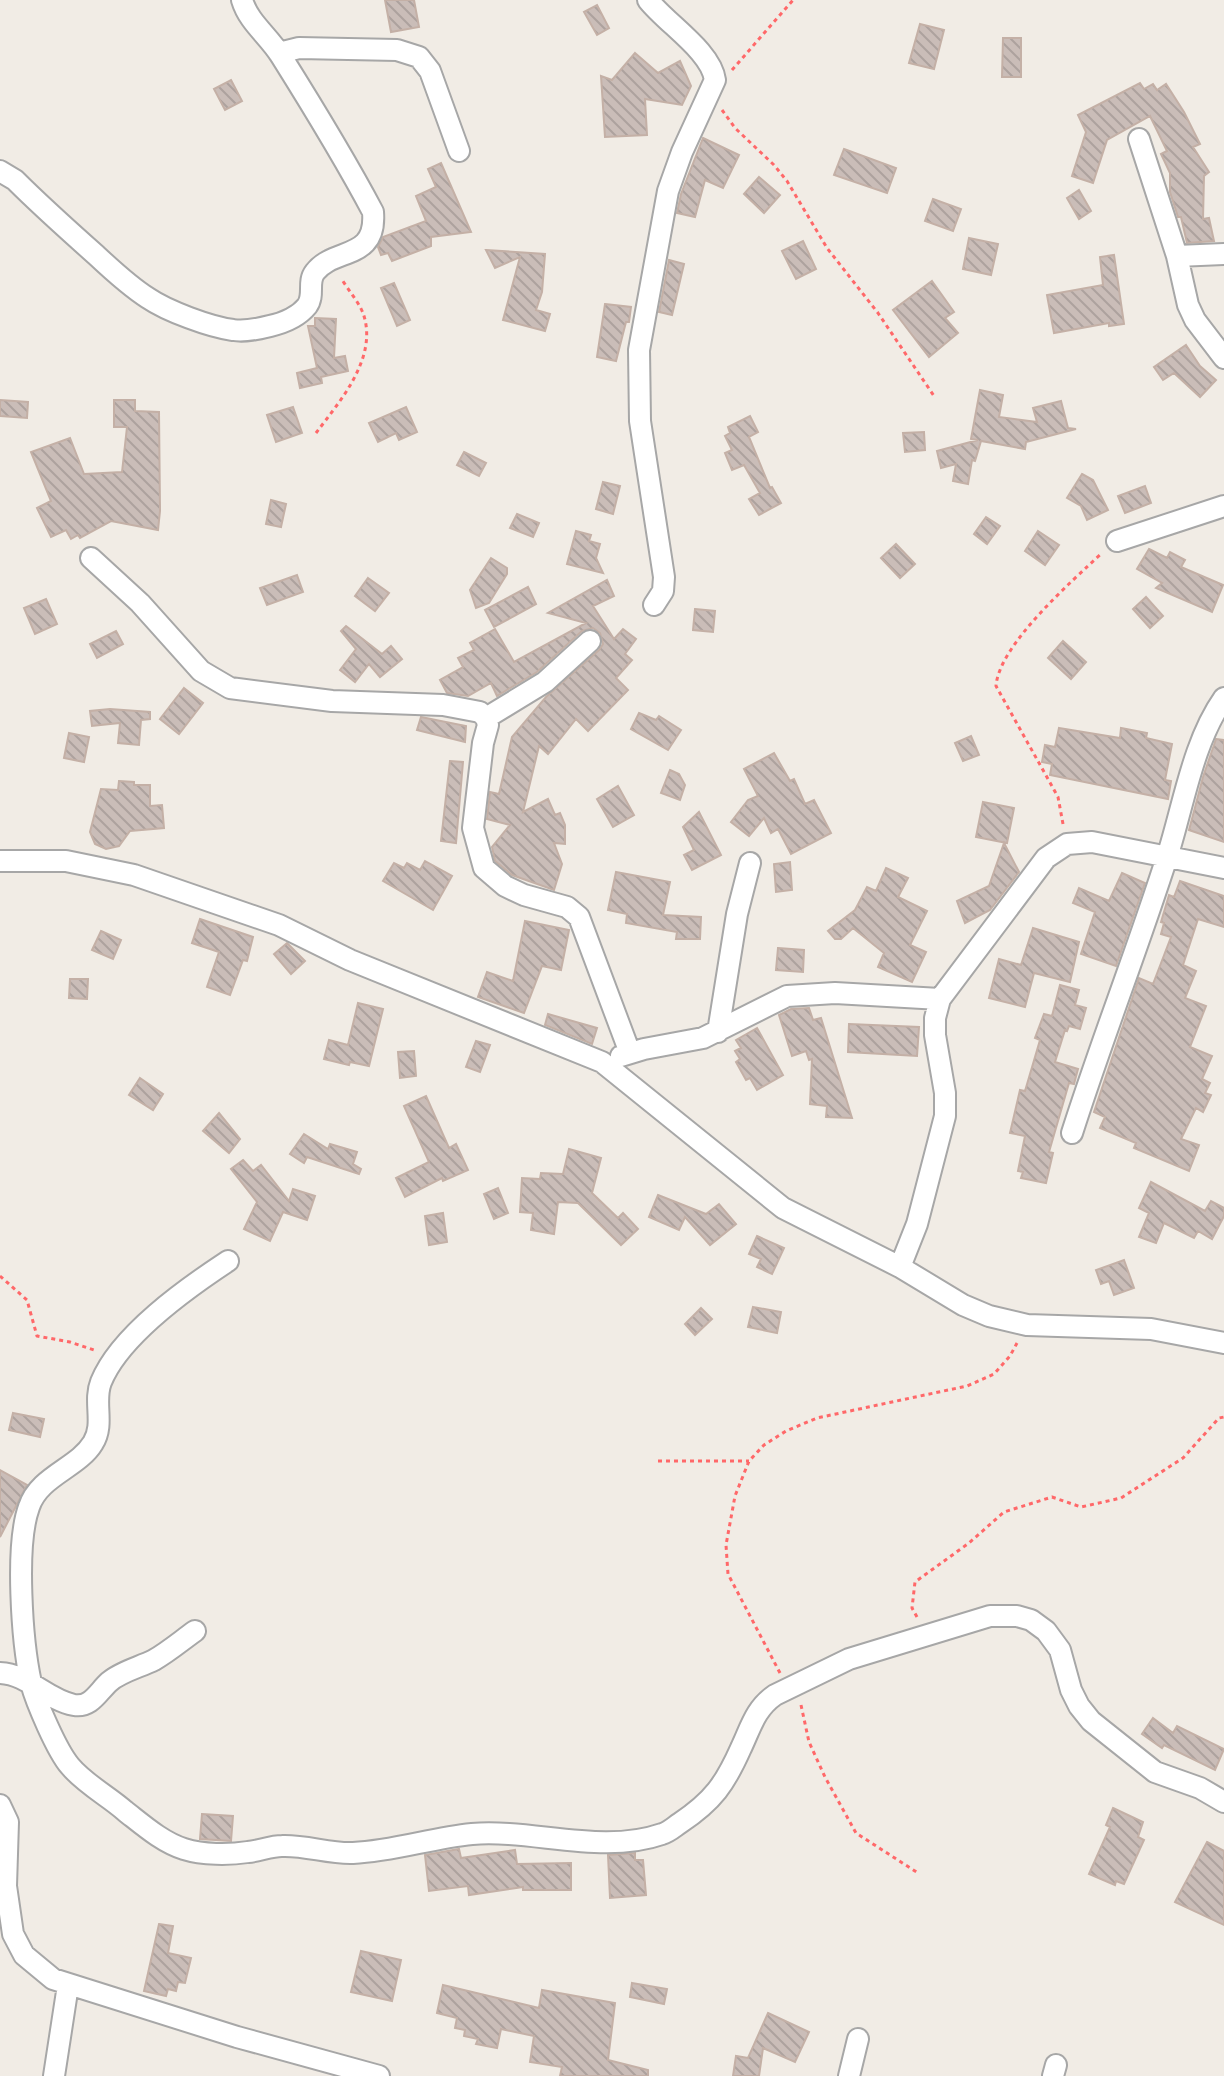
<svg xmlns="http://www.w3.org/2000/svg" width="1224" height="2076" font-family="Signika,sans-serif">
	<defs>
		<pattern id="building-back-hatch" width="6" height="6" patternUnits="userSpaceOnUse" patternTransform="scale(2)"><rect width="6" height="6" fill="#cabdb8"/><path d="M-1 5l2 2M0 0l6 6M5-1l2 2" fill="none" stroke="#ada29e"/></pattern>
	</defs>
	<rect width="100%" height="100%" fill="#f1ece5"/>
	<!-- building -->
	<path fill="url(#building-back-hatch)" stroke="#c4b0a6" stroke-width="2" d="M385 0H414L419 27 391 32Z
		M597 5 609 28 597 35 584 12Z
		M920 24 944 30 934 69 909 63Z
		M1003 38H1021V77H1002Z
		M635 53 658 73 680 61 691 86 682 105 645 99 647 135 605 137 601 76 612 80Z
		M231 80 242 101 225 110 214 89Z
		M1140 83 1144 89 1153 84 1157 90 1166 84 1184 112 1200 144 1193 147 1209 172 1204 176 1203 219 1209 218 1214 241 1187 243 1181 217H1178L1170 192V173L1161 154 1167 151 1150 116 1107 140 1093 183 1072 176 1086 132 1078 115Z
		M703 138 739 155 723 188 705 180 695 217 677 213 681 194Z
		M844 149 896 168 887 193 834 175Z
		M441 163 471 232 431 237V246L392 261 388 253 381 255 378 247 383 237 426 221 416 196 436 187 428 169Z
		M759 177 780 195 764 213 744 194Z
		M1079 190 1091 211 1079 219 1067 198Z
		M933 199 961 209 953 231 925 221Z
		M969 238 998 244 991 275 963 269Z
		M803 241 816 269 796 279 782 251Z
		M486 250 545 254 542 292 536 310 550 314 545 331 503 320 520 257 495 268Z
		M1114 255 1124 324 1109 326V323L1054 333 1047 295 1103 285 1100 257Z
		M669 260 684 264 672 315 659 312Z
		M932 281 954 312 945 318 958 333 929 357 893 310Z
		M394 283 410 320 397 326 381 288Z
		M605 304 631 307 629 322H626L616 361 597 357Z
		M315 318 336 319 334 358 345 356 348 371 321 377 322 383 300 388 297 373 317 368 308 326H315Z
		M1186 345 1200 366 1216 380 1200 397 1174 373 1163 380 1154 367Z
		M980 390 1003 395 999 417 1037 422 1033 408 1061 401 1068 428 1076 429 1026 442 1025 449 981 441 975 461 972 460 968 484 953 481 956 464 941 468 937 451 978 440 971 439Z
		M0 400 28 402 27 418 0 416Z
		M114 400H135V411L159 412 160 511 158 530 111 521 80 538 78 535 71 539 66 530 51 537 37 508 51 501 31 452 70 438 84 474 122 472 127 427H114Z
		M293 407 302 433 276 442 267 415Z
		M406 407 417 432 399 440 396 433 378 442 369 423Z
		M750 416 758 432 749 437 770 488 772 487 781 503 759 515 749 499 760 493 744 465 732 470 725 453 732 450 725 436 730 433 728 427Z
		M924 432 925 450 905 452 903 433Z
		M464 452 486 463 479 476 457 465Z
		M1082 474 1093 480 1108 510 1087 520 1081 506 1067 498Z
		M603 482 620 486 613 514 596 509Z
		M1145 486 1151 503 1125 513 1118 496Z
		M271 500 286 504 281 527 266 524Z
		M517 514 539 523 533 537 510 528Z
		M986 517 1000 526 987 544 974 534Z
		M576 531 591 535 589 541 600 544 596 558 603 573 567 564Z
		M1038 531 1059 545 1045 565 1025 551Z
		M896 544 915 564 900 578 881 558Z
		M1149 549 1167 558 1170 552 1185 560 1181 567 1223 585 1212 612 1156 588 1162 583 1137 569Z
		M491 558 507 568V574L489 603 476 608 470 590Z
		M297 575 303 592 267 605 260 588Z
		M368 578 389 593 375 611 355 596Z
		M607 580 614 596 593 606 614 639 623 629 636 639 625 654 632 660 616 678 628 690 588 731 576 719 548 754 539 746 523 812 548 799 555 815 560 813 565 825V844L554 843 562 864 554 890 512 875 495 861 492 847 510 825 487 819 490 792 499 794 512 737 546 697 599 650 603 644 600 633 593 628 582 631 537 672 497 696 491 683 468 696 447 693 440 680 463 667 458 658 474 650 470 643 495 629 514 662 586 623 548 613Z
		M528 587 536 604 494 627 485 610Z
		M1146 597 1163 616 1150 628 1133 609Z
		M46 599 57 624 35 634 24 608Z
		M695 609 715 611 713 632 693 630Z
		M346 626 382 654 391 646 402 659 380 677 369 664 355 682 340 670 356 649 341 631Z
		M116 631 123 644 97 658 90 644Z
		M1063 641 1086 662 1071 679 1048 658Z
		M184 688 203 703 179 734 160 719Z
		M110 709 150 712V719L141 720 139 745 118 743 120 723 92 726 90 711Z
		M639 713 656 720 659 716 681 730 668 750 631 729Z
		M421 717 466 726 465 742 417 730Z
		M1059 728 1120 738 1121 728 1147 733 1146 738 1172 744 1165 780 1171 781 1168 799 1050 775 1052 764 1042 762 1045 745 1055 747Z
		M69 733 89 737 84 762 64 758Z
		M971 736 979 755 963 761 955 743Z
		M1216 739 1224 740V842L1189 830 1203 777Z
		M774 753 790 781 794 779 805 804 814 800 831 833 791 854 778 829 771 833 764 818 749 836 731 822 748 800 758 796 744 769Z
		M450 761 463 762 456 843 441 841Z
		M670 770 679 774 685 785 680 800 661 793Z
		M119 781 134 782V785H150V806L162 805 164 828 130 831 119 846 106 849 95 844 90 832 101 789 118 790Z
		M618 786 634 815 613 827 597 799Z
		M983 802 1014 808 1007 843 976 837Z
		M699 812 721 855 692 870 684 855 694 850 683 827Z
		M1004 843 1019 872 990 910 965 923 957 901 989 886Z
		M425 861 452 876 433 910 383 881 394 863 404 868 407 863 420 870Z
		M790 862 792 890 776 892 774 864Z
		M886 868 908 878 898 897 927 911 910 945 926 952 912 982 878 967 884 953 853 928 841 939H835L828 931 855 910 867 887 876 891Z
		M616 872 670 882 663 915 701 917 700 939H676L677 932 626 923 627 914 608 910Z
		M1122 873 1145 883 1116 966 1081 954 1095 912 1073 903 1079 888 1109 901Z
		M1180 881 1224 896V927L1198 919 1183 965 1196 971 1185 998 1206 1006 1190 1047 1212 1056 1202 1079 1210 1083 1205 1093 1211 1095 1203 1112 1196 1108 1181 1139 1199 1145 1189 1171 1134 1148 1136 1143 1100 1128 1105 1117 1094 1112 1139 978 1153 984 1171 937 1161 934 1164 923 1161 922 1169 895 1174 897Z
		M200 919 253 937 247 961 243 960 230 995 207 987 219 952 192 943Z
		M525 921 569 930 561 970 542 966 524 1013 478 997 487 972 513 981Z
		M1033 928 1079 942 1070 982 1034 973 1025 1007 989 998 999 959 1021 965Z
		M101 931 121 940 113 959 92 950Z
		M287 943 305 961 291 974 274 954Z
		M778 948 804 950 803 972 776 970Z
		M70 979H88L87 999 69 998Z
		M1060 985 1079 990 1075 1005 1086 1008 1080 1029 1069 1026 1067 1031 1065 1030 1055 1062 1078 1069 1074 1084 1069 1083 1049 1152 1053 1153 1046 1183 1021 1178 1023 1172 1018 1171 1025 1136 1010 1133 1020 1090 1025 1091 1040 1040 1035 1038 1044 1014 1052 1016Z
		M358 1003 383 1009 369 1066 350 1062 349 1065 324 1059 329 1040 348 1045Z
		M809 1008 813 1020 821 1018 852 1118 826 1117 827 1106 810 1104 812 1059 809 1060 806 1051 792 1056 779 1015 791 1009Z
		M548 1014 597 1028 592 1044 545 1025Z
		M849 1024 919 1027 917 1056 848 1052Z
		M757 1028 783 1075 757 1090 750 1078 746 1080 736 1062 740 1059 735 1051 741 1048 736 1040Z
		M476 1041 490 1045 480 1072 466 1067Z
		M414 1051 416 1076 400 1078 398 1052Z
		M140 1078 163 1094 153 1110 129 1095Z
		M426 1096 449 1148 456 1144 468 1170 443 1181 442 1178 405 1197 396 1178 429 1162 404 1106Z
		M219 1113 240 1139 229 1153 203 1131Z
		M304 1134 328 1149 330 1144 357 1152 353 1164 361 1169 359 1174 307 1157 304 1163 290 1154Z
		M569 1149 601 1158 592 1193 618 1218 623 1213 638 1229 621 1245 578 1203 558 1202 554 1234 531 1230 533 1213 520 1212 522 1178 540 1179 541 1173 563 1174Z
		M243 1160 253 1171 261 1165 289 1201 293 1189 315 1196 307 1220 283 1212 270 1241 244 1229 257 1202 231 1169Z
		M1151 1182 1205 1211 1211 1201 1224 1208V1216L1212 1239 1198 1231 1194 1238 1164 1223 1156 1243 1139 1237 1149 1213 1139 1208Z
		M498 1188 508 1213 494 1219 484 1194Z
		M658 1195 706 1214 719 1204 736 1224 710 1245 685 1217 679 1230 649 1217Z
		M443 1213 447 1242 429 1245 425 1216Z
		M757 1236 784 1248 772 1274 757 1267 761 1259 749 1254Z
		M1124 1260 1134 1288 1114 1295 1109 1281 1101 1284 1096 1270Z
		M753 1307 781 1312 777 1333 748 1327Z
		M701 1308 712 1319 695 1335 685 1324Z
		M13 1413 44 1419 40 1437 9 1430Z
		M0 1470 27 1485 0 1537Z
		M1153 1718 1173 1733 1177 1726 1224 1749 1215 1770 1164 1745 1162 1748 1142 1734Z
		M1113 1808 1143 1822 1138 1837 1144 1840 1124 1884 1116 1881 1115 1885 1089 1874 1110 1827 1106 1825Z
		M202 1814 233 1816 231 1841 200 1839Z
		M1207 1842 1224 1851V1925L1175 1902Z
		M459 1849 461 1858 515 1850 517 1864 571 1863V1890H523V1887L469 1895 468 1886 429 1891 425 1855Z
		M635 1853V1860H643L646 1895 610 1898 608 1855Z
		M159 1924 173 1926 168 1953 191 1958 185 1983 178 1982 176 1991 168 1989 166 1996 144 1991Z
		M361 1951 401 1960 392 2001 351 1992Z
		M632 1983 667 1989 664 2004 630 1997Z
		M443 1985 539 2008 542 1990 615 2003 608 2060 648 2070V2076H560L562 2067 530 2062 534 2036 501 2029 497 2048 476 2044 478 2039 464 2036 465 2030 455 2028 457 2018 437 2013Z
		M768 2013 809 2032 795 2062 763 2048 759 2076H733L736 2056 748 2058Z"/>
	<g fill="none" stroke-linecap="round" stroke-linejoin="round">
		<defs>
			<path id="minor" d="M648 0C667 24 711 51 715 80L682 152 668 191 639 350 640 421 664 577 663 591 654 605
				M279 53 299 48 397 50 419 57 430 71 459 151
				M1139 139 1177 256 1188 305 1195 320 1224 358
				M0 171 15 180C41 206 69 231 96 255 112 270 129 286 148 298 167 311 210 327 233 330 245 332 258 329 270 326 283 323 298 317 307 306 315 295 307 282 315 272 334 247 377 261 373 212 345 159 313 107 281 56 268 35 249 23 242 0
				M1177 256 1224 254
				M1117 541 1224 506
				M91 558 140 603 201 671 230 688 332 701 443 705 480 712 486 718 488 725 483 743 473 828 484 868 505 886 524 895 567 907 579 917 630 1053
				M486 718 545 682 590 641
				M0 861H66L134 875 279 925 350 960 602 1062 783 1208 900 1267 963 1305 989 1316 1027 1325 1151 1329 1224 1343
				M718 1032 737 914 750 863
				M621 1056 644 1049 703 1038 787 996 835 993 940 999
				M1072 1133C1102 1039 1138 948 1168 854 1184 803 1193 742 1224 698
				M228 1261C187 1288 120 1335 101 1382 93 1402 105 1424 93 1443 78 1468 39 1476 29 1507 15 1545 22 1642 31 1683 36 1702 57 1751 70 1766 85 1784 108 1796 125 1811 143 1825 162 1842 184 1849 203 1855 229 1855 248 1852 259 1851 271 1846 282 1846 306 1845 329 1854 353 1853 395 1851 431 1838 472 1834 533 1829 602 1855 662 1834 669 1832 674 1827 680 1823 713 1801 725 1784 741 1748 751 1727 755 1709 775 1695L849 1659 990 1616H1017L1031 1620 1046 1631 1060 1650 1071 1690 1079 1706 1091 1721 1155 1772 1200 1788 1224 1802
				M900 1267 917 1224 945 1116V1093L935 1035V1018L940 999 1046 858 1067 844 1092 842 1224 868
				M0 1673C28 1674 47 1700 74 1705 91 1708 98 1692 109 1682 120 1672 140 1667 154 1660 168 1652 181 1641 195 1631
				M0 1805 8 1822 6 1886 13 1934 24 1955 53 1979 237 2037 379 2076
				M54 2076 68 1985
				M849 2076 858 2039
				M1053 2076 1056 2065"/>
		</defs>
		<!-- minor casing -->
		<use href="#minor" stroke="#a7a7a7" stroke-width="24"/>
		<!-- path -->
		<path stroke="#ff6869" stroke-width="3" stroke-dasharray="4 4" stroke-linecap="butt" d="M732 70 793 0
			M722 110 735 128 774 165 787 181 827 248 878 313 934 396
			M316 433C340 401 377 359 364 316 360 303 348 290 341 278
			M1063 824 1058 797 996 686C999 645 1071 582 1102 553
			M0 1276 27 1300 37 1336 70 1342 97 1351
			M658 1461H749
			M917 1617 912 1608 915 1582 969 1543 1004 1512 1052 1497 1081 1507 1121 1498 1183 1458 1219 1418 1224 1417
			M780 1673 728 1574 726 1545 735 1496 749 1461 764 1445 786 1431 817 1418 967 1386 994 1374 1010 1356 1017 1343
			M801 1705 809 1742 825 1777 856 1833 918 1873"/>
		<!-- minor -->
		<use href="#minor" stroke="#fff" stroke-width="20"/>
	</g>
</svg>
